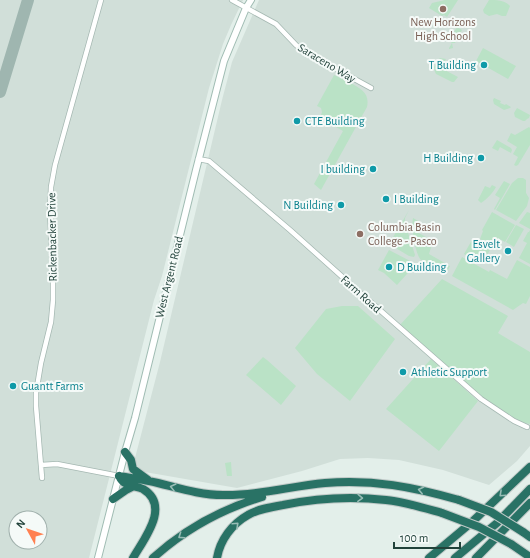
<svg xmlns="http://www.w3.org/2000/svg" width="530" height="558" font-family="'Alegreya Sans',sans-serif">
	<rect width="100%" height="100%" fill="#e3efea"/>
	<!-- built -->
	<path fill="#d1dfd9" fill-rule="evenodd" d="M0 0H243L231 25 223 44 209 88 162 276 154 300 89 558H0ZM16 518H40V542H16Z
		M259 0H530V446L517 461 489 485 443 470 399 460 368 458 340 459 302 471 237 488 139 471 135 458 160 362 222 100 232 62Z"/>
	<!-- green -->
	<path fill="#bae2c6" d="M445 0H458L447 17 444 15 442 16 429 8 432 3Z
		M489 0C496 0 505 0 510 6L506 16H502L497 14 489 16 484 13 483 10Z
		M457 27 462 30 455 43H452L453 48 449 49V48L452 43 449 40Z
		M483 48 516 66 508 79 476 61Z
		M440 58 446 59 441 68 458 77 454 82H452L436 74 435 72 434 67 439 59Z
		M334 75C339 77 345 80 351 83 361 89 370 93 367 107L321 190 314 184 343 131 320 118 322 112 321 108 317 106Z
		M494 98 501 101 500 103 505 105 506 104 511 107 510 108 504 110 494 104 493 100Z
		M517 108 530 115 529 118 527 119 525 121H523L515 117 514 113Z
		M529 127 530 128V145L518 165 516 166 514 165 518 157 513 154 517 147 507 141 511 133 515 135Z
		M497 140 511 148 512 150 511 153 500 147 498 151 492 148Z
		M518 178H523L526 180V193L529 198 527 206 516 221 496 210 512 183Z
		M504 181 510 184 495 210 494 209 500 198 495 195Z
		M492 185 496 187C492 194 488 198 481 203L478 200 485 186 490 188Z
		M409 210 405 218V223L415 255 414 257 409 256 389 244Z
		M492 212 515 225 505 242 498 238 493 246 480 239 483 231 482 230Z
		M527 212 530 213V229L519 223Z
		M413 218 422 223 417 232 433 241 429 254 450 266 448 270 443 273C436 270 427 266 421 260 415 254 411 226 413 218Z
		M516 225 524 229 514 247 506 242Z
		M530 230V264L519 258 527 243 523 241 528 232H529Z
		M472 240 490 250 482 264 464 254Z
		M389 250 416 264 397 285 384 273 378 270Z
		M462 257 489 272 490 270 507 279 517 260 530 267V296L526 304 523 303 513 310 452 276Z
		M442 279 508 316 498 333 530 352V424L525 423 514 419 476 393 399 326Z
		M342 306H358L395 339 350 401 317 374 295 348 326 309Z
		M263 357 267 360 296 386 281 405 246 375Z
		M431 359 478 401 439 451 386 409Z
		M231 462 232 476H227L225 463Z"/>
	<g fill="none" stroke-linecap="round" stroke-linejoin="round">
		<!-- taxiway -->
		<path stroke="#9fb6b0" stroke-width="12" d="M0 92 28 0"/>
		<defs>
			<path id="minor" d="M232 0 276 24 296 45 305 52 371 88
				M198 159 209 161 290 230 357 290 481 399 514 421 527 427
				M41 465 57 464 119 476
				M42 478 36 406V393L41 363 51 322 53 300V270L50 213 51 187 55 165 101 0"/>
			<path id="secondary" d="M98 558 125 452 135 418 196 170 224 61 246 8 251 0"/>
			<path id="motorway" d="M125 452 131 460 133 469 148 480
				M119 476C129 478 139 479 149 481 173 486 197 495 223 495 257 496 291 486 325 483 373 479 413 487 459 500
				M119 476C120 478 123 482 125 483 130 487 137 486 143 489 171 506 144 539 133 558
				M113 499 126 490 134 486
				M523 532 530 537
				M511 544 530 557
				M153 558C184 530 222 509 262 497
				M217 558C220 540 232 524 248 515 258 509 271 507 283 505 317 498 351 496 386 500 405 502 424 508 442 513
				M429 558 472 522 530 467
				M455 558 497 523 530 489
				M476 558 530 503"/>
		</defs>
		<!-- minor casing -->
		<use href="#minor" stroke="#a5b8b2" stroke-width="6"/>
		<!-- secondary casing -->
		<use href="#secondary" stroke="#a0bcb3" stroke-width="8"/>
		<!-- motorway casing -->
		<use href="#motorway" stroke="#c1cac8" stroke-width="10"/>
		<!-- minor -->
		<use href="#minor" stroke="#fff" stroke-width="4.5"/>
		<!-- secondary -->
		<use href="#secondary" stroke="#fff" stroke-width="6"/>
		<!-- motorway -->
		<use href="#motorway" stroke="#297265" stroke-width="8"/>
		<defs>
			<path id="motorway-bridge" d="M459 500 491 512 523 532
				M442 513 479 527 511 544"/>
		</defs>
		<!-- motorway-bridge casing -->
		<use href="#motorway-bridge" stroke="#c1cac8" stroke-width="10" stroke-linecap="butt"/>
		<!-- motorway-bridge -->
		<use href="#motorway-bridge" stroke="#297265" stroke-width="8"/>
	</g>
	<!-- one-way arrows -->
	<defs><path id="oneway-chevron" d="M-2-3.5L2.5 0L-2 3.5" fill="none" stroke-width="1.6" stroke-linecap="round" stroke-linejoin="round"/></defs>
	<g stroke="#99bdb6">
		<use href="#oneway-chevron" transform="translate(173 487) rotate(-166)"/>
		<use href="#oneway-chevron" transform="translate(421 490) rotate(-167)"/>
		<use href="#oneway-chevron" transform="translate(502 494) rotate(137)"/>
		<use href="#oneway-chevron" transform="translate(360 498) rotate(2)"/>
		<use href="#oneway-chevron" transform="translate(236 525) rotate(-43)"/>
		<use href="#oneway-chevron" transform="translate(181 536) rotate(146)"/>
	</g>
	<!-- markers -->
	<g fill="#8d6e63" stroke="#f5faf8" stroke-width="1.5">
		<circle cx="443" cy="9" r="4"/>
		<circle cx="360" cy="234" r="4"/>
	</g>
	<g fill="#0f9aa8" stroke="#f5faf8" stroke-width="1.5">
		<circle cx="484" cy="65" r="4"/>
		<circle cx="297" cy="121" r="4"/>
		<circle cx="481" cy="158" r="4"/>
		<circle cx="373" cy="169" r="4"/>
		<circle cx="386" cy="199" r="4"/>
		<circle cx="341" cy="205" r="4"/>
		<circle cx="508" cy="251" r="4"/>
		<circle cx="389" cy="267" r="4"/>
		<circle cx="403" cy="372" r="4"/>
		<circle cx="13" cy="386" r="4"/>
	</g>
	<g text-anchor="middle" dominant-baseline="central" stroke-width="4" stroke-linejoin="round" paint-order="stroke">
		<!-- education labels -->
		<g font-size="12" fill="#785e54" stroke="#f5faf8">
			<text x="443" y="22">New Horizons<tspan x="443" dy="14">High School</tspan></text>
			<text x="368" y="227" text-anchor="start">Columbia Basin<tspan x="368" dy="14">College - Pasco</tspan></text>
		</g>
		<!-- street labels -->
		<g font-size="12" fill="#21423a" stroke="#f5faf8">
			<text transform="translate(327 63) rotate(31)">Saraceno Way</text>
			<text transform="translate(52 237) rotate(-91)">Rickenbacker Drive</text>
			<text transform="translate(169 277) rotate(-76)">West Argent Road</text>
			<text transform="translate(361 294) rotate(42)">Farm Road</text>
		</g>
		<!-- culture labels -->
		<g font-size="12" fill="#0d838f" stroke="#f5faf8" text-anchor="end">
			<text x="476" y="65">T Building</text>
			<text x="305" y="121" text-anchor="start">CTE Building</text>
			<text x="473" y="158">H Building</text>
			<text x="365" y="169">I building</text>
			<text x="394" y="199" text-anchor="start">I Building</text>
			<text x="333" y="205">N Building</text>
			<text x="500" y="244">Esvelt<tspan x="500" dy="14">Gallery</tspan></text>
			<text x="397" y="267" text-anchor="start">D Building</text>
			<text x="411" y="372" text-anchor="start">Athletic Support</text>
			<text x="21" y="386" text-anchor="start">Guantt Farms</text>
		</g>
	</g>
	<!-- north arrow -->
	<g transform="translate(28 530) rotate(310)"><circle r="19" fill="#f5faf8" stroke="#a0b0ac"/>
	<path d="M0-3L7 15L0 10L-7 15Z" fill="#ff8051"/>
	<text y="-6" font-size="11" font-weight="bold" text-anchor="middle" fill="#21423a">N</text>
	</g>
	<!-- scale -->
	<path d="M394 542v6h66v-6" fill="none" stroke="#21423a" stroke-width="2"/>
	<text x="400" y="542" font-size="12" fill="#21423a" stroke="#f5faf8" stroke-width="3" paint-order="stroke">100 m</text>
</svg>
